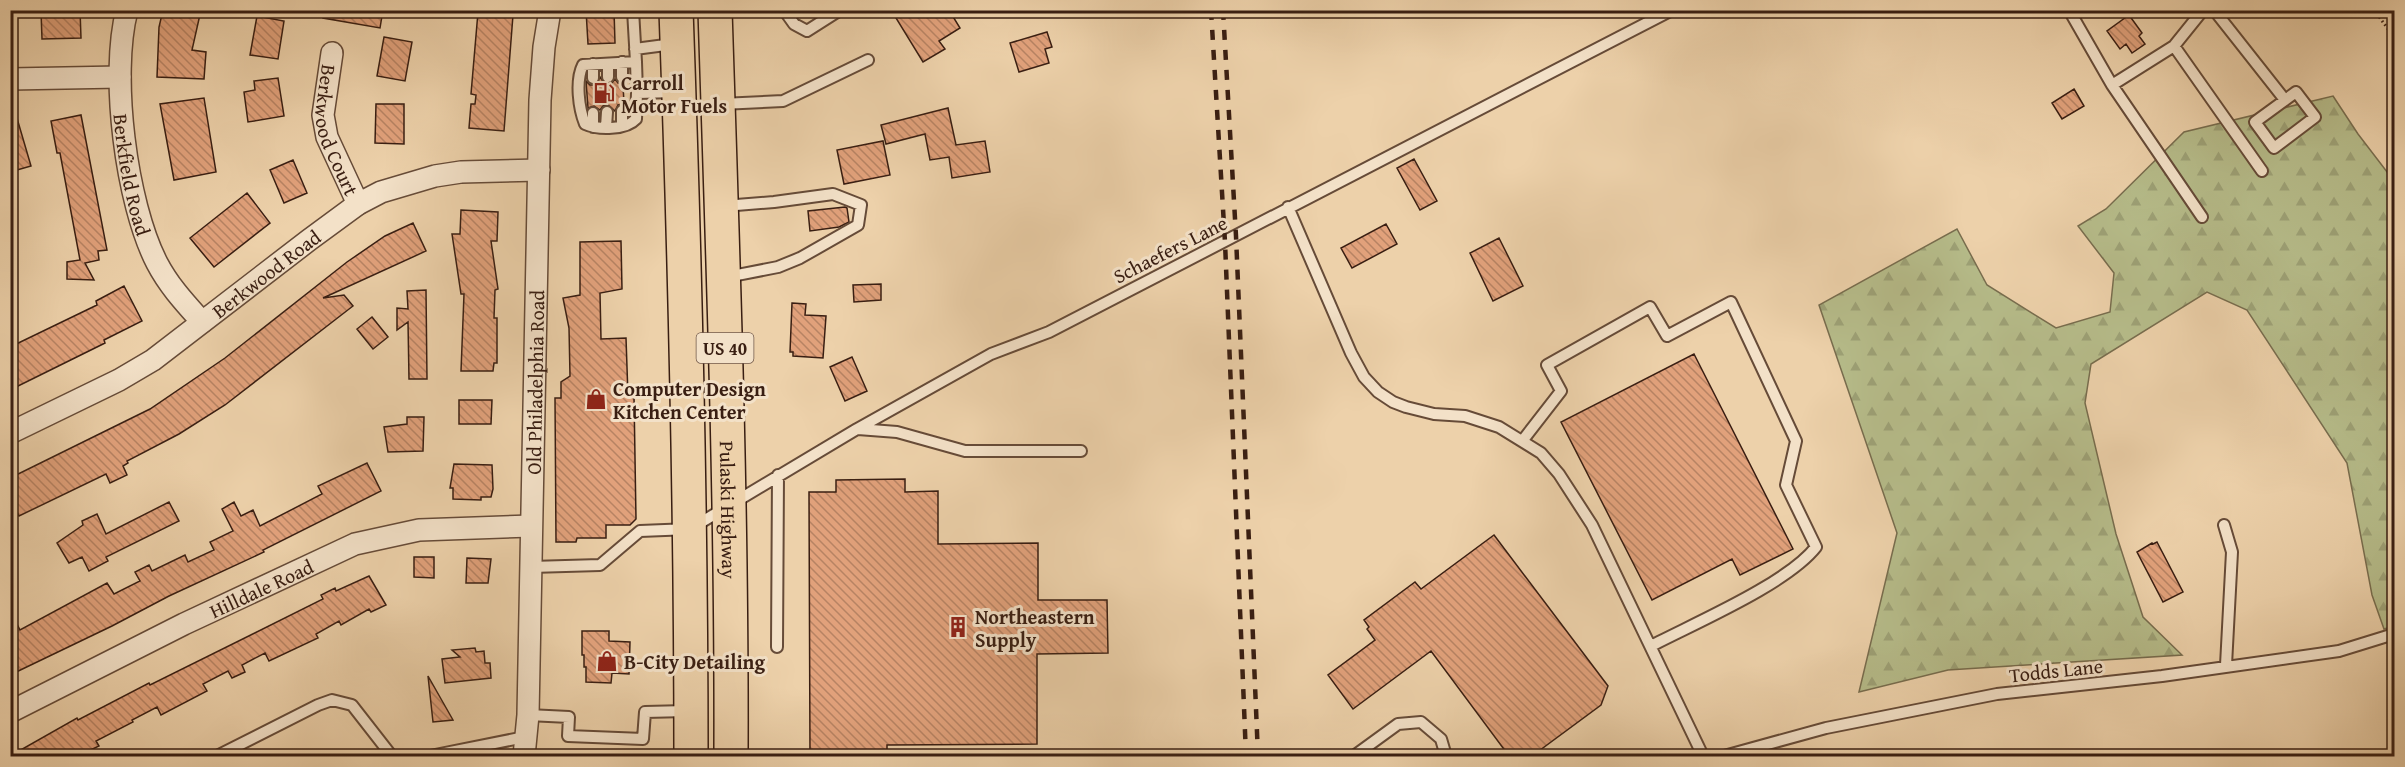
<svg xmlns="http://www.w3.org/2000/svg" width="2405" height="767" font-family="'Gentium Book Plus',serif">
	<defs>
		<pattern id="forest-firs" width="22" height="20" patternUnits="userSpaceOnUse" patternTransform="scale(1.5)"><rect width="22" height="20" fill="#b6bc8a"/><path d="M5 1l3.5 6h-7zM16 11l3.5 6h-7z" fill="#9da176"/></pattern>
		<pattern id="building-back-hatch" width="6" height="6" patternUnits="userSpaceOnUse" patternTransform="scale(1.5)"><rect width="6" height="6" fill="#e1a17b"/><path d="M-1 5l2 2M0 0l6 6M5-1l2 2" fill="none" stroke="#b78363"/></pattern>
	</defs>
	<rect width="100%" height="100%" fill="#edd1aa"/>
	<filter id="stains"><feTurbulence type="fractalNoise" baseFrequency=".00333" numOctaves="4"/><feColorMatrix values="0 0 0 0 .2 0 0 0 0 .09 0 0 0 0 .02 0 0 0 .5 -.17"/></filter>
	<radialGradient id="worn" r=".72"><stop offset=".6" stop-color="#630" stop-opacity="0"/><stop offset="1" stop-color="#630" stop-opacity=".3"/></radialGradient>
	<!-- forest -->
	<path fill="url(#forest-firs)" stroke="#786d4e" stroke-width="1.5" d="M2333 96 2358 134 2394 181V626L2384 629 2372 595 2347 463 2247 310 2207 292 2091 364 2085 403 2116 534 2143 617 2182 655 1948 670 1859 692 1897 533 1819 305 1957 229 1987 285 2056 328 2110 312 2114 273 2078 226 2106 209 2184 132Z"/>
	<!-- building -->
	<path fill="url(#building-back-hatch)" stroke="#391e12" stroke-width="1.5" d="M58 10H80L81 38 42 39 41 11Z
		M163 10H201L192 50 206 52 204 79 157 77 159 27Z
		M323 10H383L380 28 323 18Z
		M586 10H614L615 43 588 44Z
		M908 10H949L960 28 939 41 945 49 923 62 896 18Z
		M478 12 513 15 504 131 469 128 471 104H475L476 95 471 94Z
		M2129 15 2142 33 2139 36 2145 44 2132 53 2126 44 2120 49 2107 31Z
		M257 16 284 21 278 59 250 55Z
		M1047 32 1052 47 1045 49 1049 63 1019 72 1010 43Z
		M384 37 412 42 405 81 377 76Z
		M600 77 605 84H611L615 79 618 83 623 84 624 104 618 105 615 111 608 105 603 106 600 110 594 106 588 108 586 81 590 85H596Z
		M278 78 284 116 248 122 244 92 255 90 254 81Z
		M2074 89 2084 106 2062 119 2052 103Z
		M204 98 216 172 174 180 160 104Z
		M376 104H404V144L375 143Z
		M14 108 31 166 10 172V109Z
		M948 108 956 145 985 141 990 172 952 178 949 157 930 160 925 134 886 144 881 125Z
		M81 115 107 250 98 251 99 260 85 263 94 280 67 279V262L80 260 60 153H57L51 121Z
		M883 141 890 175 844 184 837 150Z
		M1414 159 1437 201 1420 210 1397 168Z
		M293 160 307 193 284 203 270 170Z
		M247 193 270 223 214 267 190 238Z
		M845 207 847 208 849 222 839 227 810 231 808 211Z
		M461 210 498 212 497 241H491L498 289 495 290 494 318H497V363H494L493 371H461L464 294H461L452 234H460Z
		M413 223 426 251 323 298 344 295 353 306 225 405 179 434 127 461 128 463 123 466 127 475 110 483 106 474 19 516 10 499V478L150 409 225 358 347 262 385 236Z
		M1386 224 1397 244 1352 268 1341 248Z
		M1499 238 1523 286 1493 301 1470 253Z
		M621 241 622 289 600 293 601 339 626 338 628 396H634L636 519 630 525H606V538H577L576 542H556L555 398H561V382L570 376 569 328 563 298 580 295V242Z
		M881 284V300L854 302 853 285Z
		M124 286 142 321 104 340 105 343 10 390V347L97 305 96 301Z
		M426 290 427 379H409L408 322 397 330V308L408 309 407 291Z
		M792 303 806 304 805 315 826 316 823 358 793 356V352H790Z
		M372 317 388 337 373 349 357 329Z
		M1694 354 1793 549 1740 575 1732 559 1652 600 1561 422Z
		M852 357 867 391 845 401 830 367Z
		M459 400H492L491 424H459Z
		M407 417H424L423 451 388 452 384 427 407 424Z
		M367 463 381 491 263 550 264 552 169 596 112 626 10 675V610L20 630 107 583 114 594 140 581 135 572 149 565 152 571 185 555 188 562 214 550 210 542 233 531 222 509 234 502 241 516 253 510 260 526 322 494 318 486Z
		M454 464 492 465 493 489 491 497H481V500L453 499V488H450Z
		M905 479V492L938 491V544L1038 543V600H1107L1108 653 1037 654V744L887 745V756H810L809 492H836V480Z
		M169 502 179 521 106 557 108 561 89 571 82 557 69 563 57 543 83 525 82 521 97 514 106 534Z
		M1494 535 1608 686 1601 705 1532 756H1509L1431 651 1353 709 1328 675 1375 640 1367 629 1369 627 1364 620 1415 582 1421 589Z
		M2157 542 2183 592 2163 602 2137 552 2152 543 2153 544Z
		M414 557H434V578L414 577Z
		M467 558 491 559 488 583H466Z
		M369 576 386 605 371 612 369 609 341 625 339 621 316 634 318 638 269 661 265 653 242 665 245 672 232 678 228 671 203 684 207 691 161 715 157 707 132 720 133 722 96 741 99 746 78 756H10L77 718 78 720 149 683 150 685 323 599 321 595 335 588 336 591Z
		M582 631H609V641L630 642 629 674 612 673 611 683 586 682V667H584V655H582Z
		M475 648 476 652 484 651 485 663H490L491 678 445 683 442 659 460 657 452 650Z
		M428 676 453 720 433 722Z"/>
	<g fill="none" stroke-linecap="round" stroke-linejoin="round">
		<defs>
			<path id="service" d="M633 10 636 62
				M784 10 794 24 807 31 840 10
				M2069 10 2112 85 2174 46 2203 10
				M2214 10 2285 100
				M2174 46 2262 171
				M635 49 673 44
				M622 62V77
				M608 77V64
				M593 78V64
				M2112 85 2202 217
				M2296 92 2315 117 2274 148 2255 122Z
				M637 93 636 62 583 65C575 81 579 109 585 124 598 130 626 130 636 119L637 93 676 92
				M721 104 783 101 868 60
				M622 111V126
				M593 127V113
				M606 127 607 112
				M724 206 774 202 833 194 861 205 858 225 800 258 778 267 727 277
				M1288 207 1351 353 1364 377 1378 392 1393 402 1406 407 1434 414 1465 416 1499 427 1541 453 1559 474 1592 525 1703 756
				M858 429 897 432 965 451H1081
				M1523 440 1561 391 1547 365 1650 307 1667 336 1731 302 1796 441 1786 485 1816 547C1787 584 1695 623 1651 646
				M2224 525 2232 552 2226 665
				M531 567 600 565 640 531 690 529 857 429 991 354 1049 332 1672 10
				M777 647 778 475
				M528 715 569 717 568 736 643 739 645 712 687 711
				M217 756 318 705 332 700 352 705 391 755 396 756
				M430 756 525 737
				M1354 756 1398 724 1421 722 1441 739 1446 756
				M1724 756 1826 728 1997 694 2162 676 2339 651 2394 634"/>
			<g id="minor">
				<path id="s1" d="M127 10C110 75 126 203 157 263 169 286 185 303 202 322"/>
				<path id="s2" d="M332 53 323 115 327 137 358 204"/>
				<path d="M10 79 120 77"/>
				<path id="s3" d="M10 433 119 380 153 360 309 240 358 204 381 192 435 176 461 172 539 170"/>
				<path id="s4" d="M10 712 184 624 355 544 419 530 531 526"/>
				<path id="s5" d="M524 756 528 715 540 100 544 47 550 10"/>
			</g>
			<g id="trunk">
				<path d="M676 10C685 259 691 508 691 756"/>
				<path id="s6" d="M715 10C723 259 732 508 731 756"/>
			</g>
		</defs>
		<!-- service casing -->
		<use href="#service" stroke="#664b38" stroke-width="14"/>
		<!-- minor casing -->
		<use href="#minor" stroke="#664b38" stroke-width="24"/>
		<!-- trunk casing -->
		<use href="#trunk" stroke="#391e12" stroke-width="36"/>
		<!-- path -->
		<path stroke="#391e12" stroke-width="3" stroke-dasharray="1.5 3" stroke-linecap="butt" d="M2374 10 2394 37"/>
		<!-- service -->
		<use href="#service" stroke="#f3e1c8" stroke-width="10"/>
		<!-- minor -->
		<use href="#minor" stroke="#f3e1c8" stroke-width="21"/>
		<!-- trunk -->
		<use href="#trunk" stroke="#edd1aa" stroke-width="33"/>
		<!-- rail -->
		<path stroke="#391e12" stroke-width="4.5" stroke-dasharray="10 10" stroke-linecap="butt" d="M1211 10 1225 242 1246 756
			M1223 10 1236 236 1258 756"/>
	</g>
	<!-- icons -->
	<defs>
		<symbol id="fuel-bare" viewBox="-9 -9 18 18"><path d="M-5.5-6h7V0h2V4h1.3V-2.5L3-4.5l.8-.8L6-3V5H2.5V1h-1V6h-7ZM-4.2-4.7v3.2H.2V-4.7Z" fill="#8f2418" stroke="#f3e1c8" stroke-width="2.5" paint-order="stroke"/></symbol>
		<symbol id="shop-bare" viewBox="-9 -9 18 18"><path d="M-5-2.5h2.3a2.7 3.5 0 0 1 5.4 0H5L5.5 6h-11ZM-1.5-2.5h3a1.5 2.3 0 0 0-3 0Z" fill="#8f2418" stroke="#f3e1c8" stroke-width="2.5" paint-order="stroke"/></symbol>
		<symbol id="building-bare" viewBox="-9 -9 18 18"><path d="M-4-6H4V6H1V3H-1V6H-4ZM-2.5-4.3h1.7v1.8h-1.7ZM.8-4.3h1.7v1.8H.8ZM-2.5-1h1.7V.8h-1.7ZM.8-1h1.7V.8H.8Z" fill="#8f2418" stroke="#f3e1c8" stroke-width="2.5" paint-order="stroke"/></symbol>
	</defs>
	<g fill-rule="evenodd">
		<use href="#fuel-bare" x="589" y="78" width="30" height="30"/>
		<use href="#shop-bare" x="581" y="384" width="30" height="30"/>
		<use href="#building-bare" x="943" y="612" width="30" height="30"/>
		<use href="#shop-bare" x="592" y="646" width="30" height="30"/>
	</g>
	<g text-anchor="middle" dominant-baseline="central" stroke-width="6" stroke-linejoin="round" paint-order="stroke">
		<!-- shield labels -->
		<rect fill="#f3e1c8" stroke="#715849" stroke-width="1.5" x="696.5" y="333" width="57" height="30" rx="4.5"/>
		<g font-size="18" font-weight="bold" fill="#391e12">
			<text x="725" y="348">US 40</text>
		</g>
		<!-- poi labels -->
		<g font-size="20" font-weight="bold" fill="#391e12" stroke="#f3e1c8" text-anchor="start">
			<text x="621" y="82">Carroll<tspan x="621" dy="23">Motor Fuels</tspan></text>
			<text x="613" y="388">Computer Design<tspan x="613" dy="23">Kitchen Center</tspan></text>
			<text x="975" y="616">Northeastern<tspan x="975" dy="23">Supply</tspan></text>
			<text x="624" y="661">B-City Detailing</text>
		</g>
		<!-- street labels -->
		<g font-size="20" fill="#391e12" stroke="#f3e1c8">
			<text stroke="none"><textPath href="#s2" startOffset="80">Berkwood Court</textPath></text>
			<text stroke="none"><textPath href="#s1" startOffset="166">Berkfield Road</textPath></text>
			<text transform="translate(1170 249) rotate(-27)">Schaefers Lane</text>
			<text stroke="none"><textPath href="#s3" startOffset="303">Berkwood Road</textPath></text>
			<text stroke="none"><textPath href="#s5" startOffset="374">Old Philadelphia Road</textPath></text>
			<text stroke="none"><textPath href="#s6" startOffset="500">Pulaski Highway</textPath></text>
			<text stroke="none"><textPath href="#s4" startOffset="280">Hilldale Road</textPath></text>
			<text transform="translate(2056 670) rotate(-6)">Todds Lane</text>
		</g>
	</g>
	<!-- margin -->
	<rect width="2405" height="767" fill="none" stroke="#edd1aa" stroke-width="36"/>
	<rect x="12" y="12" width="2381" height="743" fill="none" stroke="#391e12" stroke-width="3"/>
	<rect x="18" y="18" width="2369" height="731" fill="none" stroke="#391e12" stroke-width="1.5"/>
	<rect width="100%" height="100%" filter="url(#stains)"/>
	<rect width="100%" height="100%" fill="url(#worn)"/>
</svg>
